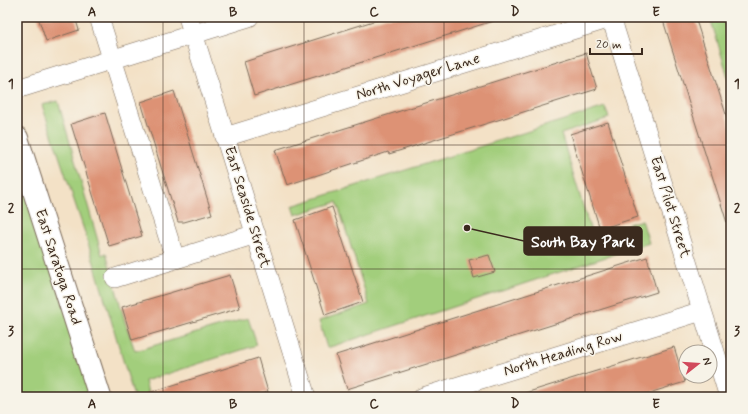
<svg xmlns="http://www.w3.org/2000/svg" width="748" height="414" font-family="Mynerve,sans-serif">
	<rect width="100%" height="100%" fill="#f7f3e8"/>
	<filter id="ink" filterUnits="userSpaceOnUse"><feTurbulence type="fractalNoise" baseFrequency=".025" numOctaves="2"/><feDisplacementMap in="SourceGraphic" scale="8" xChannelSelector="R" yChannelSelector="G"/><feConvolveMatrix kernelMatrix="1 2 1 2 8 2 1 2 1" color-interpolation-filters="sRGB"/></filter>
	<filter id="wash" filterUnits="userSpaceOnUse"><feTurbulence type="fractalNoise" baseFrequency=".012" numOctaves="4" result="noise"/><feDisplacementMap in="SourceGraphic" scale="16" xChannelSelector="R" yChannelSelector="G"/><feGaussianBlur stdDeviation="0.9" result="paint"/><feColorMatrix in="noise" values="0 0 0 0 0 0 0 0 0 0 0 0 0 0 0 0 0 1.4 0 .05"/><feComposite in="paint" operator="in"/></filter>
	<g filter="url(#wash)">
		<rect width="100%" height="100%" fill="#f3e1c6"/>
		<!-- green -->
		<path fill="#a2ce7c" stroke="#6e7c4d" d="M710 17H722L731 45V87Z
			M58 101 102 255 106 253 125 322 135 351 248 318 257 345 145 381 149 397H134L86 236 42 105Z
			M605 107 609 118 561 134 592 235 642 220 649 243 327 348 319 321 369 304 337 202 295 215 292 206Z
			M17 164 94 397H17Z"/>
		<g id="blocks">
			<!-- building -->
			<path fill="#dd9274" d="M38 17H75L79 30 46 41Z
				M386 17H496V20L254 96 244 62Z
				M662 17H695L731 130V226H728Z
				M586 53 597 89 389 154 388 152 287 185 275 150Z
				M174 91 212 214 184 222H178L141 102Z
				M105 113 142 236 109 246 71 124Z
				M608 122 638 217 600 229 570 134Z
				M332 207 363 302 325 315 295 220Z
				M489 255 495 272 474 278 469 260Z
				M647 257 657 292 347 389 336 355Z
				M230 275 240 308 132 340 122 307Z
				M674 347 685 382 636 397H523L522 394Z
				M258 358 268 392 251 397H145V394Z"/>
		</g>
	</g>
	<g filter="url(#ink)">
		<use href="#blocks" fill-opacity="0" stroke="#7b6a59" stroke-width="1"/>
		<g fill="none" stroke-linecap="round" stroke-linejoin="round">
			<defs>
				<path id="minor" d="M99 17 175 259
					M188 17 306 397
					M611 17 729 397
					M17 89 249 17
					M225 137 611 18
					M115 278 256 234
					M423 397 702 311"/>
				<path id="tertiary" d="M17 138 100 397"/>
			</defs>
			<!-- minor casing -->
			<use href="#minor" stroke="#7b6a59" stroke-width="20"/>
			<!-- tertiary casing -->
			<use href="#tertiary" stroke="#7b6a59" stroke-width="24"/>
			<!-- minor -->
			<use href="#minor" stroke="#fff" stroke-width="19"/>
			<!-- tertiary -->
			<use href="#tertiary" stroke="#fff" stroke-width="22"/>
		</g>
	</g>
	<!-- grid -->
	<path fill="none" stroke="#3b2a1e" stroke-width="1" stroke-opacity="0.55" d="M163 17V397M304 17V397M444 17V397M585 17V397M17 145H731M17 269H731"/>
	<g text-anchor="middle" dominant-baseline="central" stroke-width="3" stroke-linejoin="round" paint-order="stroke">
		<!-- street labels -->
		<g font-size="15" fill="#3b2a1e" stroke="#f7f3e8">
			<text transform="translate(418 77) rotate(-17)">North Voyager Lane</text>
			<text transform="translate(247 207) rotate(73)">East Seaside Street</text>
			<text transform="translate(670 207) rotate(73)">East Pilot Street</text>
			<text transform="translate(58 267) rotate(72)">East Saratoga Road</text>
			<text transform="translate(563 354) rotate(-17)">North Heading Row</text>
		</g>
	</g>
	<!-- callouts -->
	<path fill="none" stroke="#3b2a1e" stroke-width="1.5" d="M467 228L524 241"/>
	<circle fill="#3b2a1e" stroke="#f7f3e8" stroke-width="1.5" cx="467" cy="228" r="4"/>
	<rect fill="#3b2a1e" stroke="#3b2a1e" stroke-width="1.5" x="524" y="227" width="118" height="28" rx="4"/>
	<g font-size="16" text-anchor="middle" font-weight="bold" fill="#fff">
		<text x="583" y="247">South Bay Park</text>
	</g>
	<!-- margin -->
	<rect width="748" height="414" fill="none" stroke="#f7f3e8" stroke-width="44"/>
	<!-- north arrow -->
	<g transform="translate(698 364) rotate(73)"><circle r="19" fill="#f7f3e8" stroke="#aca397"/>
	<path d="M0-3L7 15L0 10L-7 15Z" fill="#d1495b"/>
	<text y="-6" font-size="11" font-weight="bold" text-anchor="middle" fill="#3b2a1e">N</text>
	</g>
	<!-- scale -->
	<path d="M590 48v6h52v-6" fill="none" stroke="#3b2a1e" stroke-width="2"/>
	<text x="596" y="48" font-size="12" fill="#3b2a1e" stroke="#f7f3e8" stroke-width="3" paint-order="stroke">20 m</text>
	<rect x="22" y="22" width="704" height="370" fill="none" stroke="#3b2a1e" stroke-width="1.5"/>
	<g font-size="13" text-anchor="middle" font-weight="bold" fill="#3b2a1e">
		<text x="92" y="16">A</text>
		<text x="233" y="16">B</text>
		<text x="374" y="16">C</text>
		<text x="515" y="16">D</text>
		<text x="656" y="16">E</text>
		<text x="11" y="88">1</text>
		<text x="737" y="88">1</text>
		<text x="11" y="212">2</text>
		<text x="737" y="212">2</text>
		<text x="11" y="335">3</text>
		<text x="737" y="335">3</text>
		<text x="92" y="408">A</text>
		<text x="233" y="408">B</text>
		<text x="374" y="408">C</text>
		<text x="515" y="408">D</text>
		<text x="656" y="408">E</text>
	</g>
</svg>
